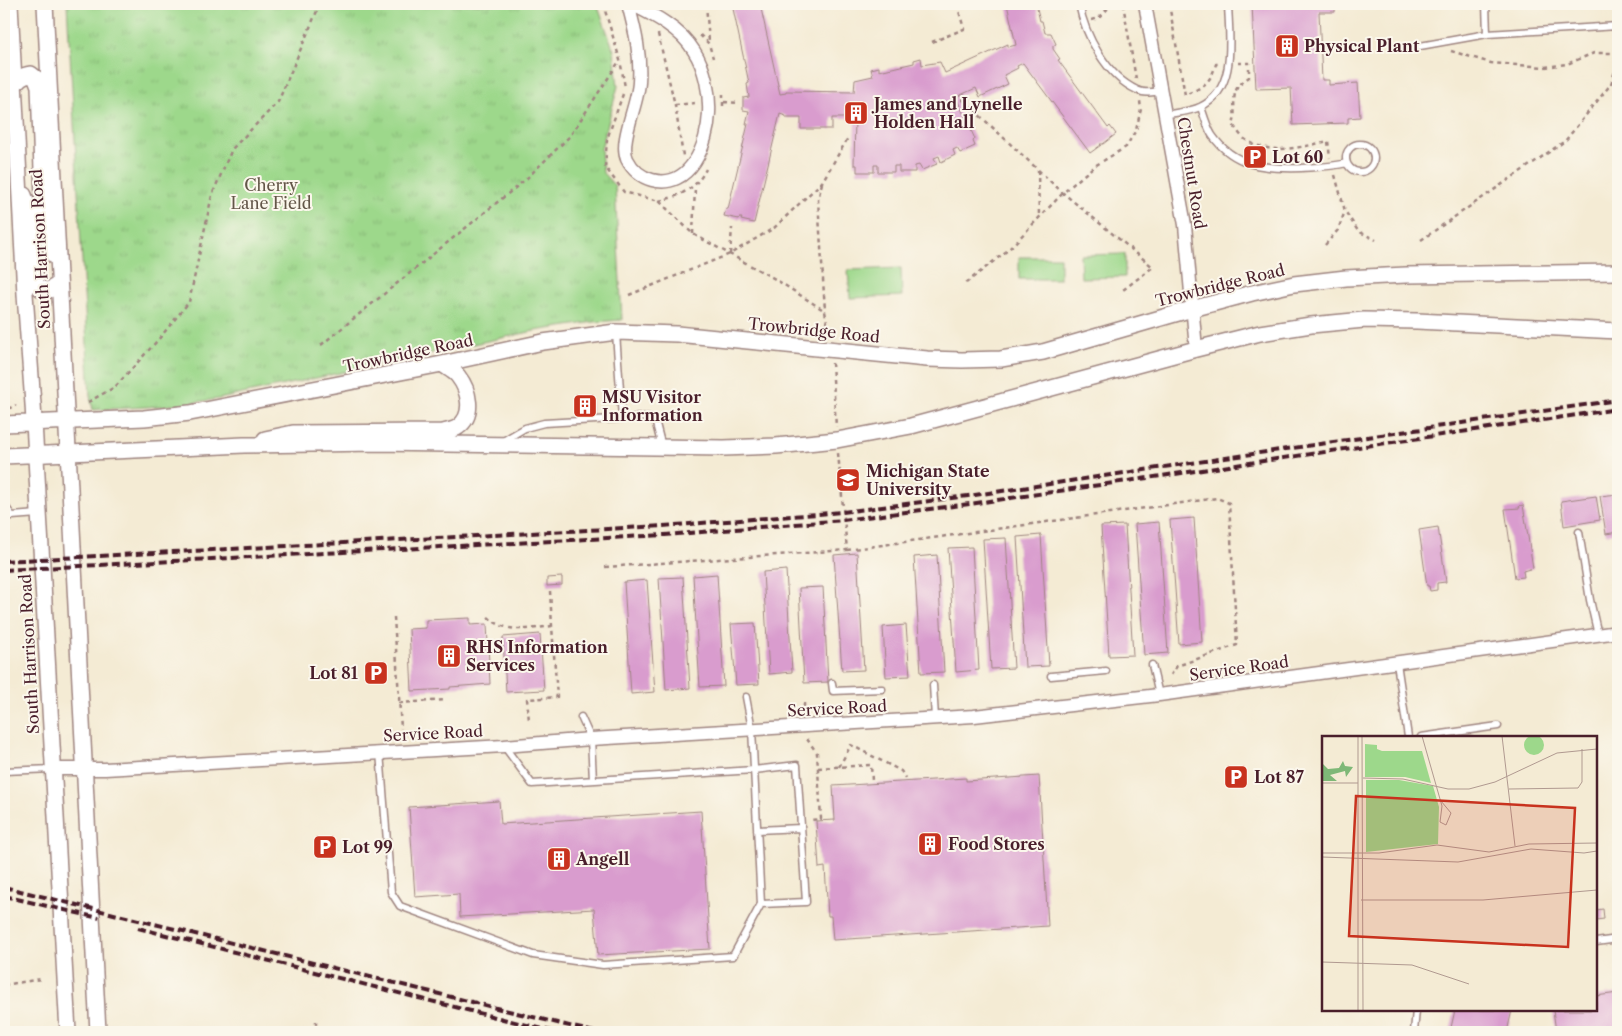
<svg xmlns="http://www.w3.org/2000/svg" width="1622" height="1036" font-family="'Libre Caslon Text',serif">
	<defs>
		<pattern id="grass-tufts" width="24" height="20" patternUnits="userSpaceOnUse" patternTransform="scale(1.25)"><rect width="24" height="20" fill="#9dd88b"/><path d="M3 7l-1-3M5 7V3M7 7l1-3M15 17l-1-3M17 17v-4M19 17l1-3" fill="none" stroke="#89b978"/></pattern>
	</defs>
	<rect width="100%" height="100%" fill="#fbf7ec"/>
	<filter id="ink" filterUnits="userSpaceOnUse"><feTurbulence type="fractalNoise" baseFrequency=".02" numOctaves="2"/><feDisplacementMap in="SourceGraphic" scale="10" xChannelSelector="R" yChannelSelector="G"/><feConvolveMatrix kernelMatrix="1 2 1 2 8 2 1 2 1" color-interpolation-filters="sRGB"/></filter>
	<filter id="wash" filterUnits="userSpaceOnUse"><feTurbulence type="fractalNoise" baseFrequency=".0096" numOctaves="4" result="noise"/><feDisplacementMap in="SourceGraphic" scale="20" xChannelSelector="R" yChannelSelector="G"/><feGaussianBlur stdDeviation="1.12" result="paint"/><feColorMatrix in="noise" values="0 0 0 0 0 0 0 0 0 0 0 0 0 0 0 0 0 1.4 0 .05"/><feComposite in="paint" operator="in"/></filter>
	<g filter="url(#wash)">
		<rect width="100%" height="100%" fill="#f4ebd4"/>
		<!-- grass -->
		<path fill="url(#grass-tufts)" stroke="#747c5b" d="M67 4H597L614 51 618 86 601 149 603 173 615 186 622 320 594 322 534 331 219 399 164 406 93 410 90 396Z"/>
		<!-- garden -->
		<path fill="#9dd88b" stroke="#747c5b" d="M1125 254V277L1081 278 1080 255Z
			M1019 257H1060V279H1019Z
			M901 268 902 296 850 298 848 270Z"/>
		<g id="blocks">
			<!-- building -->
			<path fill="#d99cce" d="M732 4H760L780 94 786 93V91L854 92 855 80 873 76 871 69 879 67V71L914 63V60L921 58 922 65 940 62 945 73 1008 44V47L1016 45 1007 4H1036L1040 21H1042L1045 33H1051L1056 44 1053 46V49L1060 59 1058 60 1108 128 1110 126 1116 134 1103 144H1100L1101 145 1090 153 1023 63 1017 66 1018 68 1004 75 1008 84 980 97 976 88 956 97 975 139 973 141 975 146 960 153 957 148 953 150 955 155 941 162 939 156 934 158 937 164 922 170 919 165 915 166V172H899V166H894V172H878V165H874V172H857V165H854L855 118H832V129H801V118H786V116L780 114 754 223 741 220 742 218H739V219L724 216 726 209H728L748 124H746L749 111 743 110V98L749 97 747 84 749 83Z
				M1252 4H1335V12H1319L1322 80H1329V85L1358 83 1360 117 1348 118V123L1293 125 1291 88 1256 89Z
				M579 400H591L592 413H579Z
				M1618 494V532L1606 534 1600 496Z
				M1596 496 1600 520 1564 526 1561 501Z
				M1523 505 1533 568 1523 571 1524 577 1515 578 1505 509 1520 508 1519 506Z
				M1194 518 1202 642 1179 644 1170 520Z
				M1159 522 1168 653 1144 655 1135 524Z
				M1125 525 1133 655 1109 656 1101 526Z
				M1438 527 1446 582 1437 583V590L1430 591 1429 586H1427L1419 530Z
				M1041 535 1049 666 1025 667 1017 537Z
				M1006 538 1014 668 991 669 983 539Z
				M972 547 979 670 956 672 948 548Z
				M857 553 864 670 842 671 834 555Z
				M937 555 944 672 921 673 914 557Z
				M786 570 792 672 769 674 763 572Z
				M717 574 724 686 700 687 693 576Z
				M562 577V585L547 586V578Z
				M683 577 690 688 666 690 659 578Z
				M647 580 655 692 631 694 624 582Z
				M823 587 828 682 804 683 799 588Z
				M470 618V625L487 624 490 684 450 687V689L412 691 409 629 426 628V620Z
				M755 623 759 684 736 685 731 624Z
				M906 625 910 676 886 677 883 627Z
				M540 634 544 690 506 692 503 637Z
				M1039 776 1048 926 833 940 831 916H828L825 867 819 868 816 821 835 820 833 786 966 778V781Z
				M499 801 501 824 701 811 710 949 598 955 594 909 460 917 459 894 415 897 409 807Z
				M1603 909 1604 919 1596 920V910Z
				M1618 993V1032H1556L1553 1010H1596V996Z
				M1455 1010H1512L1507 1032H1450Z"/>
		</g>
	</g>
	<g filter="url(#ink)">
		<use href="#blocks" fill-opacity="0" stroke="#9f8580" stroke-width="1"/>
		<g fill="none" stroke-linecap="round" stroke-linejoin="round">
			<defs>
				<path id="service" d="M1079 4C1085 35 1106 76 1137 90 1144 94 1153 92 1161 91
					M1487 34 1618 26
					M1420 46 1487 34 1486 4
					M1201 107C1204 116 1207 127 1212 135 1234 167 1267 169 1301 168 1317 167 1331 167 1347 163
					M1166 115C1176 112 1190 112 1200 107 1238 90 1229 37 1228 4
					M1346 158a14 14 0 1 1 28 0a14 14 0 1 1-28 0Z
					M616 333 622 418
					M503 441 525 428 544 423 648 417 655 420 662 447
					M4 498 5 506 12 516 38 514
					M1579 532 1590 600 1598 635
					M1397 663 1408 737
					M1152 665 1159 695
					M1051 676 1106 671
					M832 683 833 691 882 689
					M933 685 935 718
					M581 717 591 739 593 780
					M1421 737 1498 726
					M504 746 532 784 754 770 797 765 806 902 761 904
					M380 752 391 892 400 906 533 955 603 965 733 956 761 904 752 729 746 697
					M4 771 53 769
					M757 830 801 828
					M1596 942 1618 939
					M1414 1032 1416 1010"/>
				<path id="minor" d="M628 4C635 30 641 54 639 82 638 104 619 141 627 159 632 169 641 177 652 180 690 190 708 144 709 113 710 93 705 68 694 51 681 29 654 15 631 4
					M1145 4 1185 225 1196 349
					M53 769H105L504 746 591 739 974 716 1159 695 1618 632"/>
				<path id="tertiary" d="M10 4 25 294 33 404 68 1032
					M45 4 98 1032
					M14 86C18 79 22 75 31 74L36 78 39 86 44 226 46 235 54 256
					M24 195 31 216 36 284 41 289 49 290 59 284
					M4 424 144 418 190 413 442 364 543 342 616 332 677 334 927 359 962 360 1001 359 1043 352 1192 309 1252 293 1294 284 1346 278 1406 275 1618 272
					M265 439 293 433 443 432C447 431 454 430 458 427 475 415 469 390 458 376 454 371 447 368 442 364
					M4 456 244 445 376 443 724 448 776 446 837 440 911 426 1196 349 1260 333 1311 325 1364 320 1417 321 1618 331"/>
			</defs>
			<!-- service casing -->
			<use href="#service" stroke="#9f8580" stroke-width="9"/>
			<!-- minor casing -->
			<use href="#minor" stroke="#9f8580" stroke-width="15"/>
			<!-- tertiary casing -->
			<use href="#tertiary" stroke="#9f8580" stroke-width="18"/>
			<!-- path -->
			<path stroke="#9f8580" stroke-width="2.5" stroke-dasharray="4 4" stroke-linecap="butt" d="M603 4 620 60 625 87
				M706 4 709 42
				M1123 4 1136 79
				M1169 4 1185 95C1203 87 1210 84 1216 64H1218
				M1092 20 1099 18 1112 4
				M658 34 675 105 683 156
				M700 35 709 44 713 58
				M932 42 964 29 957 4
				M1451 51 1491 63 1545 67 1567 64 1594 53H1618
				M1238 63H1249V77C1245 80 1240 84 1237 88 1231 100 1237 113 1233 125 1237 130 1241 137 1246 140 1270 156 1303 147 1328 141L1330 158
				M623 94 607 139 605 167 624 192 659 201 693 234 775 279 825 311 829 335
				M723 94V109
				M962 99 1063 193 1153 267 1123 290
				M724 102 739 103
				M675 105 696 103
				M1038 170 1039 216
				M1335 175 1345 211 1358 231 1376 240
				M822 183 818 200 825 311
				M659 201C680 196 696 189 706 169
				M693 234 695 187
				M1421 240 1565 141 1611 84 1618 61
				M1325 245 1338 230 1345 211
				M730 254 732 228
				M966 283 1008 250 1063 193 1093 167 1126 147 1136 130 1141 109 1140 101
				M629 295 730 254 774 228 822 182 848 138
				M321 345 526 179 570 136 620 60
				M832 363 836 427
				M88 402 115 387 158 340 189 302 212 195 232 149 278 102 320 4
				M8 409 16 405
				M847 550 1217 498 1229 503 1237 645 1177 666 1171 675
				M605 567 847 550 838 453
				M550 591 552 626
				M394 617 401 729
				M488 617C507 634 528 629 552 626L557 697 527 699 529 721
				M399 703 446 700
				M804 703V714
				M807 739 817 753 821 819 811 820
				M839 767 851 745 901 771 905 778
				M818 768 871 765 872 781
				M4 985 41 979
				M316 1021V1032"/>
			<!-- service -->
			<use href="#service" stroke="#fff" stroke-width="6"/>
			<!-- minor -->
			<use href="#minor" stroke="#fff" stroke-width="12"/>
			<!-- tertiary -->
			<use href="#tertiary" stroke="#fff" stroke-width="15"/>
			<!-- rail -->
			<path stroke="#4a1f2b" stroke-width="4" stroke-dasharray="8 4" stroke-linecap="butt" d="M4 561 663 526 843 512 968 496 1618 400
				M4 570 665 535 843 520 970 504 1618 409
				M4 887 594 1032
				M4 896 99 918
				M138 928 555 1032"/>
		</g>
	</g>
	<!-- icons -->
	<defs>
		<symbol id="building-square" viewBox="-11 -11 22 22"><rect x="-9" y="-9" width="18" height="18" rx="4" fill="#c8321e" stroke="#fbf7ec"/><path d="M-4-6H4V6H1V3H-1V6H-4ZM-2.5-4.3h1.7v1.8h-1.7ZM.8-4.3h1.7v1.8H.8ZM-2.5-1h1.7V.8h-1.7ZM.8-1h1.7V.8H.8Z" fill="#fff"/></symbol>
		<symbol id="parking-square" viewBox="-11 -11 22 22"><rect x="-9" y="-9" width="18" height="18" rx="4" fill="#c8321e" stroke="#fbf7ec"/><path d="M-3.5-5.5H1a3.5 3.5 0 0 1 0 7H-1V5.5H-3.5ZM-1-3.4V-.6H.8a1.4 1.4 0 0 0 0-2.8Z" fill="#fff"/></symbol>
		<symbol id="university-square" viewBox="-11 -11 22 22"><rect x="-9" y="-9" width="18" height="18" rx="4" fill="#c8321e" stroke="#fbf7ec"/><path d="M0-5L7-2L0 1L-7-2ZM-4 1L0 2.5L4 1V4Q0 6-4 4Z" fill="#fff"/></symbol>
	</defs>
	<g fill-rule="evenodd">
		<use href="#building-square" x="1273" y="32" width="28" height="28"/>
		<use href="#building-square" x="842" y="99" width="28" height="28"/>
		<use href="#parking-square" x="1241" y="143" width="28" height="28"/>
		<use href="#building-square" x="571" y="392" width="28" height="28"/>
		<use href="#university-square" x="834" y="466" width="28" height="28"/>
		<use href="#building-square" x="435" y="642" width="28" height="28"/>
		<use href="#parking-square" x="362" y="659" width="28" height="28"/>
		<use href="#parking-square" x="1222" y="763" width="28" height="28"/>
		<use href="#building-square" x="916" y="830" width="28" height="28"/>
		<use href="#parking-square" x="311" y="833" width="28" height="28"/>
		<use href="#building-square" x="545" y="845" width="28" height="28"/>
	</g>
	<g text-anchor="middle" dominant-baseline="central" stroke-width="4" stroke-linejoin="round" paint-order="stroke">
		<!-- poi labels -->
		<g font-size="16" font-weight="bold" fill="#4a1f2b" stroke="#fbf7ec" text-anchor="start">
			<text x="1304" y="46">Physical Plant</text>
			<text x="874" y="104">James and Lynelle<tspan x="874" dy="18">Holden Hall</tspan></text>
			<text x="1272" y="157">Lot 60</text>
			<text x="602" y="397">MSU Visitor<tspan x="602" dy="18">Information</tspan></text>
			<text x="866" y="471">Michigan State<tspan x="866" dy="18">University</tspan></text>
			<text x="466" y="647">RHS Information<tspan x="466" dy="18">Services</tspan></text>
			<text x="358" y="673" text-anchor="end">Lot 81</text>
			<text x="1254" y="777">Lot 87</text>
			<text x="948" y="844">Food Stores</text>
			<text x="342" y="847">Lot 99</text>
			<text x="576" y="859">Angell</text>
		</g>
		<!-- street labels -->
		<g font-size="16" fill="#4a1f2b" stroke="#fbf7ec">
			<text transform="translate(1192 173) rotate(81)">Chestnut Road</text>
			<text transform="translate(40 249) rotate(-93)">South Harrison Road</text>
			<text transform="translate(1220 285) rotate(-14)">Trowbridge Road</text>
			<text transform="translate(814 330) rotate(6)">Trowbridge Road</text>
			<text transform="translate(408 353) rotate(-12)">Trowbridge Road</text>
			<text transform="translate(29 654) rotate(-93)">South Harrison Road</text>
			<text transform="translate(1239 668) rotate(-8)">Service Road</text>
			<text transform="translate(837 708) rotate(-3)">Service Road</text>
			<text transform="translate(433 733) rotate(-3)">Service Road</text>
		</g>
		<!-- park labels -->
		<g font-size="16" fill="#635648" stroke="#fbf7ec">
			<text x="271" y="185">Cherry<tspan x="271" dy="18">Lane Field</tspan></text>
		</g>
	</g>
	<!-- overview -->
	<g transform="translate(1322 736)">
		<rect width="275" height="275" fill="#f4ebd4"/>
		<path d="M202 9a10 10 0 1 1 20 0a10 10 0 1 1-20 0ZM43 8 55 9V13L60 15H100L109 47 83 41H43ZM44 44H77L111 50 117 71 116 108 44 116Z" fill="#9dd88b"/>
		<path d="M21 25 23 30 31 31 24 41 23 35 8 39 15 45H0V27L6 33 17 32Z" fill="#7eb877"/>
		<path fill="none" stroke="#b09990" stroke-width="1" d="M36 0V275M40 0 41 275M100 0 120 70 118 86 124 89 129 77 119 65M180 0 193 110M41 42 81 43 126 53H147L173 46 235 17 275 13M0 47H36M187 53 256 52 260 46V13M0 117H57L115 109 167 116 207 108 275 107M0 121 136 126 209 113 262 117 275 115M39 164H161L275 154M0 226 90 229 147 248"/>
		<path fill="#c8321e" fill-opacity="0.15" stroke="#c8321e" stroke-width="2.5" d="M34 60 253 72 246 211 27 200Z"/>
		<rect width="275" height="275" fill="none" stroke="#4a1f2b" stroke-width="2.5"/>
	</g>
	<!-- margin -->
	<rect width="1622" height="1036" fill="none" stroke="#fbf7ec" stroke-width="20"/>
</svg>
